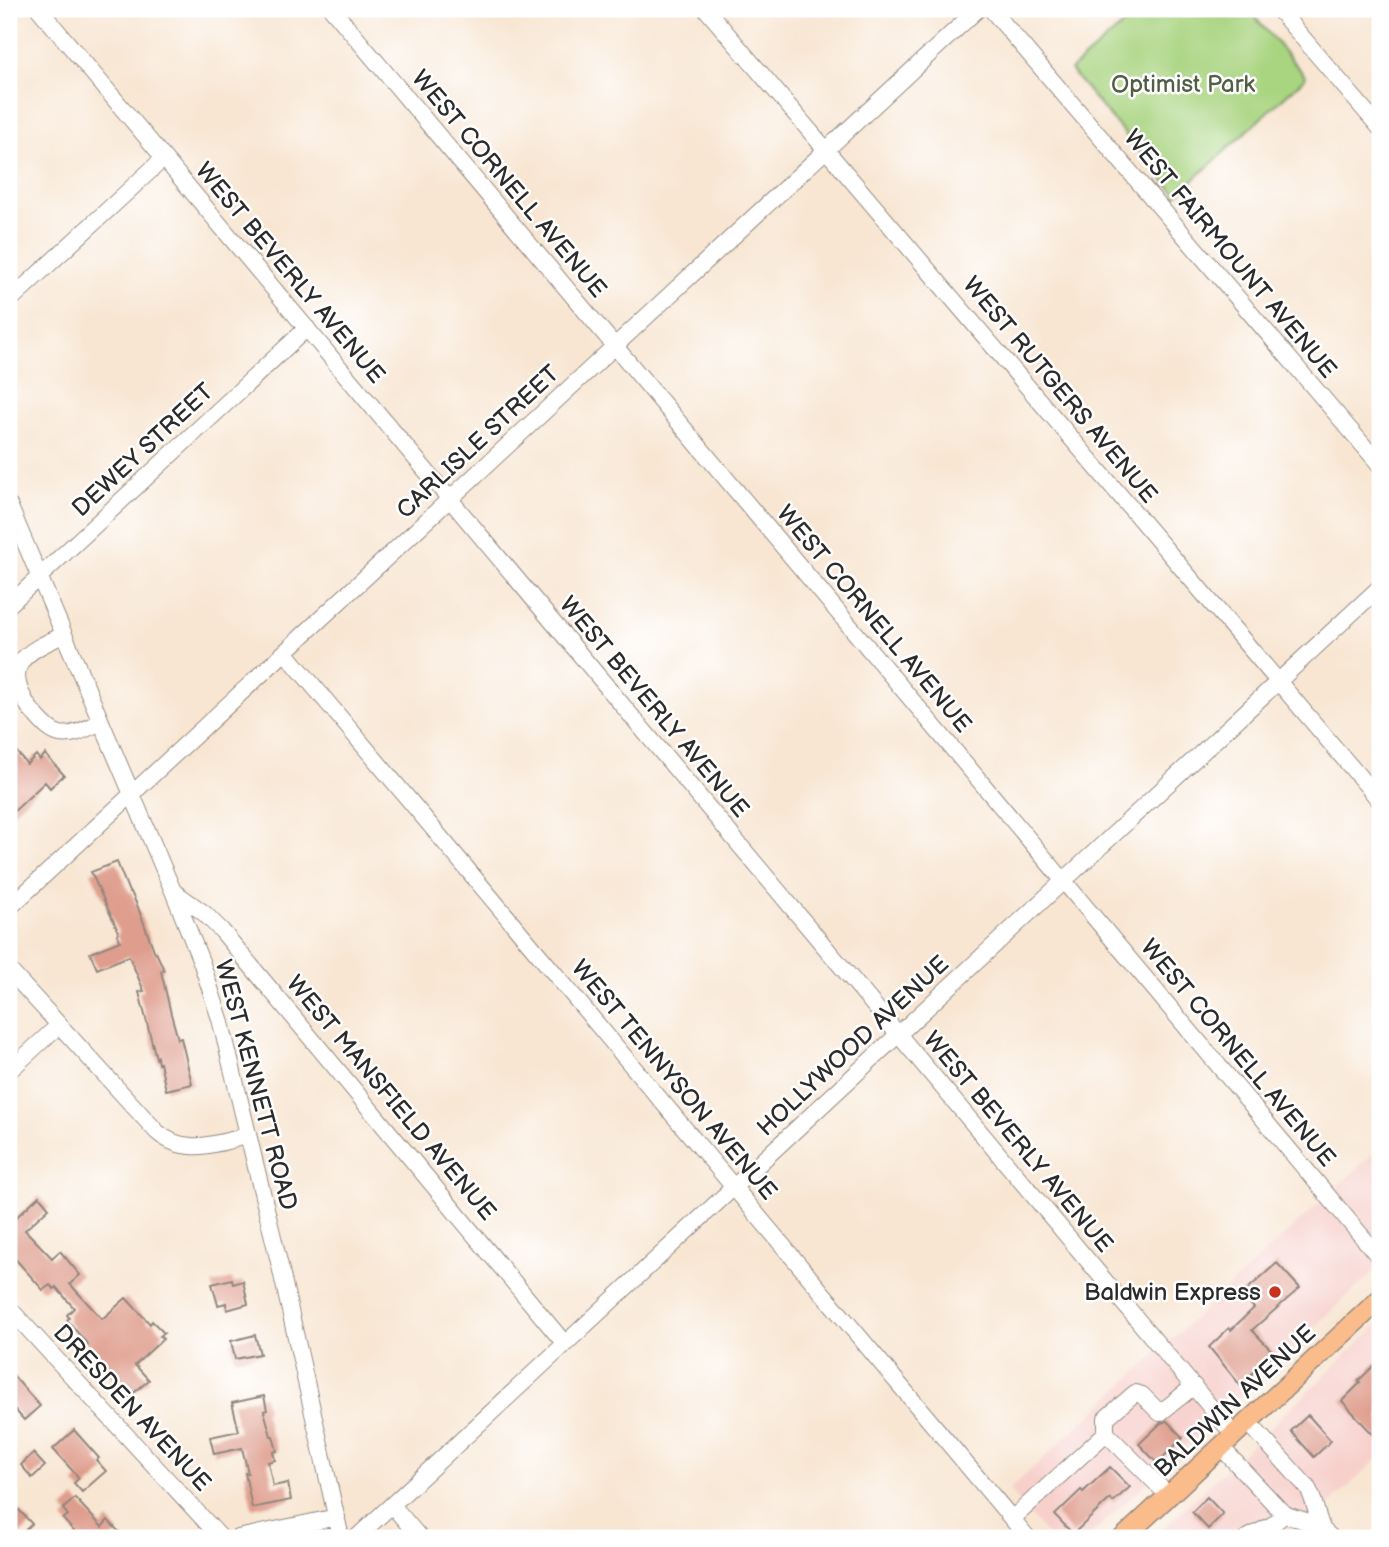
<svg xmlns="http://www.w3.org/2000/svg" width="1389" height="1547" font-family="'Balsamiq Sans',sans-serif">
	<rect width="100%" height="100%" fill="#fff"/>
	<filter id="ink" filterUnits="userSpaceOnUse"><feTurbulence type="fractalNoise" baseFrequency=".0143" numOctaves="2"/><feDisplacementMap in="SourceGraphic" scale="14" xChannelSelector="R" yChannelSelector="G"/><feConvolveMatrix kernelMatrix="1 2 1 2 8 2 1 2 1" color-interpolation-filters="sRGB"/></filter>
	<filter id="wash" filterUnits="userSpaceOnUse"><feTurbulence type="fractalNoise" baseFrequency=".00686" numOctaves="4" result="noise"/><feDisplacementMap in="SourceGraphic" scale="28" xChannelSelector="R" yChannelSelector="G"/><feGaussianBlur stdDeviation="1.57" result="paint"/><feColorMatrix in="noise" values="0 0 0 0 0 0 0 0 0 0 0 0 0 0 0 0 0 1.4 0 .05"/><feComposite in="paint" operator="in"/></filter>
	<g filter="url(#wash)">
		<rect width="100%" height="100%" fill="#f8e6d3"/>
		<!-- built -->
		<path fill="#f7d0cc" d="M1380 1147V1266L1087 1538H1049L1009 1490Z
			M1380 1323V1457L1293 1538H1153Z"/>
		<!-- green -->
		<path fill="#a9d480" stroke="#6a8056" stroke-width="2" d="M1142 9H1248L1306 77 1177 195 1070 70Z"/>
		<g id="blocks">
			<!-- building -->
			<path fill="#df9d8d" d="M9 743 27 764 36 755 40 760 45 754 64 775 50 788 45 782 9 816Z
				M117 862 129 892H131L137 905 155 953 156 952 164 970 161 971 171 1014 178 1039 181 1038 192 1084 166 1090 160 1063 158 1064 157 1057 156 1058 139 992 144 991 129 956 97 969 90 953 120 941 117 934 119 933 91 872Z
				M39 1196 49 1208 25 1230 52 1258 60 1251 80 1275 70 1284 102 1319 126 1298 150 1324 152 1321 164 1333 160 1336 163 1339 135 1365 149 1380 129 1397 84 1348 88 1345 67 1320 69 1318 67 1315 74 1308 56 1287 54 1289 50 1285 43 1290 9 1252V1224Z
				M1277 1263 1300 1288 1252 1330 1274 1353 1240 1385 1209 1347 1229 1328 1231 1330 1254 1308 1242 1294Z
				M232 1279 233 1284 243 1281 248 1304 227 1310 226 1303 218 1305 212 1284Z
				M255 1335 260 1354 235 1359 231 1341Z
				M1380 1360V1442L1342 1401 1360 1383 1358 1381Z
				M9 1371 40 1406 24 1420 9 1403Z
				M264 1396 267 1410 264 1411 271 1436H273L277 1451 273 1452 275 1460 268 1462 273 1486 288 1483 291 1500 252 1508 245 1473H248L242 1448 214 1454 210 1437 239 1431 232 1403Z
				M1308 1415 1331 1441 1314 1457 1291 1431Z
				M1167 1421 1183 1438 1157 1463 1139 1444 1161 1423Z
				M74 1430 99 1458 96 1460 106 1471 82 1492 74 1483 79 1478 53 1449Z
				M33 1453 45 1466 32 1478 21 1465Z
				M1110 1467 1130 1487 1113 1502 1110 1499 1073 1534 1055 1515 1081 1490 1083 1492Z
				M1207 1497 1223 1514 1208 1529 1192 1512Z
				M75 1498 102 1527 108 1520 119 1532 113 1538H80L63 1519 68 1515 63 1509Z
				M19 1510 32 1524 18 1537 9 1526V1520Z"/>
		</g>
	</g>
	<g filter="url(#ink)">
		<use href="#blocks" fill-opacity="0" stroke="#92887f" stroke-width="2"/>
		<g fill="none" stroke-linecap="round" stroke-linejoin="round">
			<defs>
				<path id="minor" d="M39 9 1234 1435
					M332 9 1380 1258
					M706 9 1380 801
					M991 9 1380 465
					M1278 9 1380 128
					M9 301 164 158
					M9 505 173 891 202 964 220 1019 280 1266 341 1538
					M9 605 307 328
					M64 635C24 652 0 666 31 710 39 718 48 732 60 734 73 737 89 727 101 722
					M285 652 1028 1538
					M173 891 204 913 222 931 565 1344
					M9 908 978 9
					M9 970 157 1132C186 1157 215 1143 248 1136
					M9 1071 59 1025
					M9 1308 221 1538
					M1248 1422 1307 1487C1315 1499 1316 1515 1322 1528
					M1106 1433V1418L1135 1393 1142 1395 1160 1413 1194 1386
					M1221 1447 1281 1511 1289 1516 1316 1524 1332 1538
					M392 1505 420 1538
					M1012 1519 1106 1433 1169 1496
					M238 1538 337 1517
					M356 1538 1380 587
					M1247 1538 1272 1525 1285 1514"/>
				<path id="major" d="M1123 1538 1380 1299"/>
			</defs>
			<!-- minor casing -->
			<use href="#minor" stroke="#92887f" stroke-width="18"/>
			<!-- major casing -->
			<use href="#major" stroke="#92887f" stroke-width="22"/>
			<!-- path -->
			<path stroke="#92887f" stroke-width="2.5" stroke-dasharray="5 5" stroke-linecap="butt" d="M9 861 17 871"/>
			<!-- minor -->
			<use href="#minor" stroke="#fff" stroke-width="16"/>
			<!-- major -->
			<use href="#major" stroke="#fabc8b" stroke-width="19"/>
		</g>
	</g>
	<!-- markers -->
	<circle fill="#c8321e" stroke="#fff" stroke-width="2.5" cx="1275" cy="1292" r="7"/>
	<g text-anchor="middle" dominant-baseline="central" stroke-width="5" stroke-linejoin="round" paint-order="stroke">
		<!-- park labels -->
		<g font-size="24" fill="#515e44" stroke="#fff">
			<text x="1183" y="84">Optimist Park</text>
		</g>
		<!-- street labels -->
		<g font-size="24" fill="#2b2b2b" stroke="#fff">
			<text transform="translate(509 184) rotate(50)">WEST CORNELL AVENUE</text>
			<text transform="translate(1230 254) rotate(50)">WEST FAIRMOUNT AVENUE</text>
			<text transform="translate(290 273) rotate(50)">WEST BEVERLY AVENUE</text>
			<text transform="translate(1060 390) rotate(50)">WEST RUTGERS AVENUE</text>
			<text transform="translate(478 442) rotate(-43)">CARLISLE STREET</text>
			<text transform="translate(143 450) rotate(-43)">DEWEY STREET</text>
			<text transform="translate(874 619) rotate(50)">WEST CORNELL AVENUE</text>
			<text transform="translate(654 707) rotate(50)">WEST BEVERLY AVENUE</text>
			<text transform="translate(853 1046) rotate(-43)">HOLLYWOOD AVENUE</text>
			<text transform="translate(1238 1053) rotate(50)">WEST CORNELL AVENUE</text>
			<text transform="translate(674 1080) rotate(50)">WEST TENNYSON AVENUE</text>
			<text transform="translate(256 1085) rotate(75)">WEST KENNETT ROAD</text>
			<text transform="translate(391 1098) rotate(50)">WEST MANSFIELD AVENUE</text>
			<text transform="translate(1018 1142) rotate(50)">WEST BEVERLY AVENUE</text>
			<text transform="translate(1235 1401) rotate(-43)">BALDWIN AVENUE</text>
			<text transform="translate(132 1408) rotate(47)">DRESDEN AVENUE</text>
		</g>
		<!-- poi labels -->
		<g font-size="24" fill="#2b2b2b" stroke="#fff" text-anchor="end">
			<text x="1261" y="1292">Baldwin Express</text>
		</g>
	</g>
	<!-- margin -->
	<rect width="1389" height="1547" fill="none" stroke="#fff" stroke-width="35"/>
</svg>
